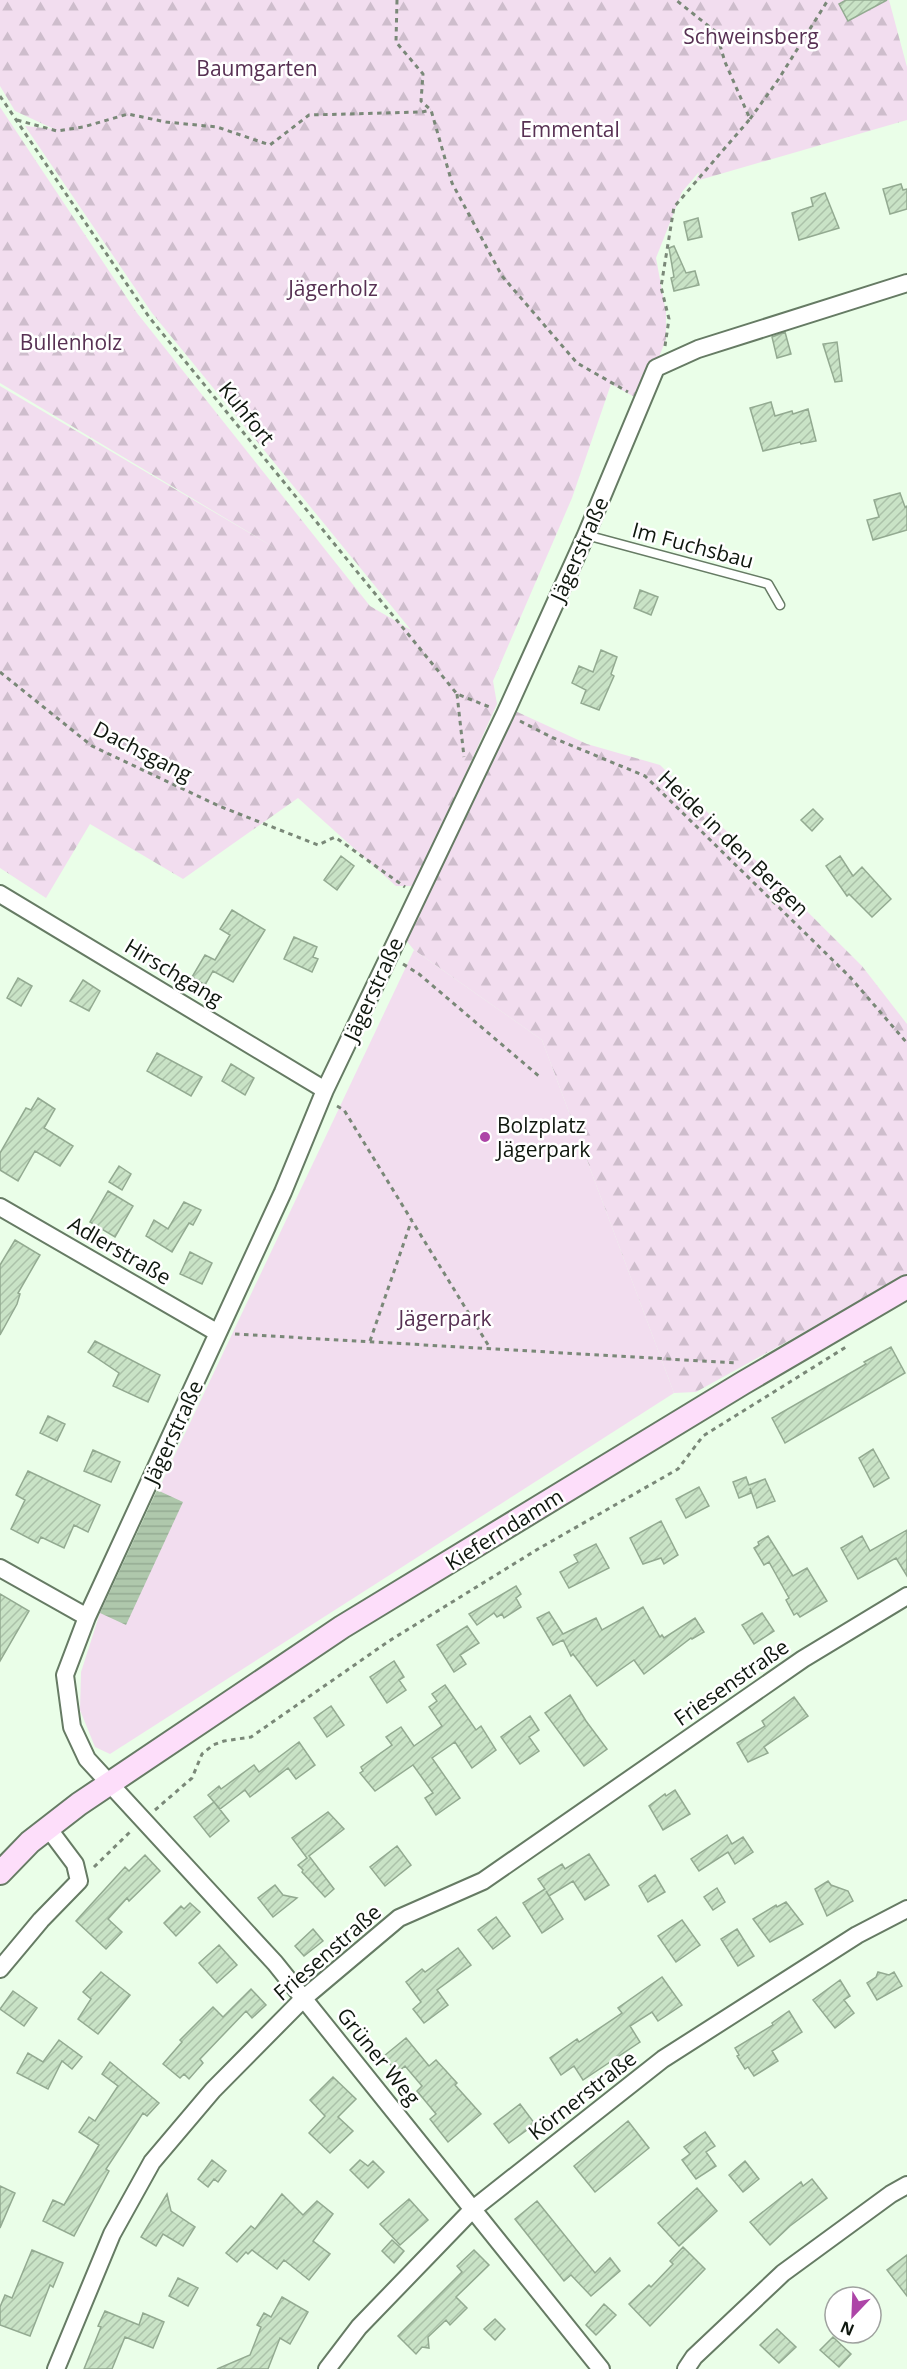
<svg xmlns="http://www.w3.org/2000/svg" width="907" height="2369" font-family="'Open Sans',sans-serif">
	<defs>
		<pattern id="forest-firs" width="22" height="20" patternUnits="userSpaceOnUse" patternTransform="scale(1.5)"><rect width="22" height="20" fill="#f2ddef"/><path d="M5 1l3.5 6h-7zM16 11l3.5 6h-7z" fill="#cebdcc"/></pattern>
		<pattern id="water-rules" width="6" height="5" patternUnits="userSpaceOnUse" patternTransform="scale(1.5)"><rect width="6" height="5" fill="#afc8ac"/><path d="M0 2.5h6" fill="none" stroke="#95ab93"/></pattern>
		<pattern id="building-hatch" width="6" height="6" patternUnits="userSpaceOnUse" patternTransform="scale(1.5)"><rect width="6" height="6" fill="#c9e3c6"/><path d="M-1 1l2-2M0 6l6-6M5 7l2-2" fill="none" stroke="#abc2a9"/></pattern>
	</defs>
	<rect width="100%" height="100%" fill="#eafee8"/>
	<!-- forest -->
	<path fill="url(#forest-firs)" d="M0 0H889L907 67V120L696 181 699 172 682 192 656 258 666 312V339L642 401 611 384 572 498 493 681 497 704 415 886H396L298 798 183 879 90 824 46 898 0 868V386L280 551 0 383V107L137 313 370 606 411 630 152 313 25 126 54 129 15 111 0 86Z
		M513 710 587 744 660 765 862 966 907 1024V1275L696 1392 674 1393 542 1040 414 950 405 939Z"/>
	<!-- park -->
	<path fill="#f2ddef" d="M414 950 542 1040 674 1393 110 1754 95 1747 80 1710 81 1672 100 1613Z"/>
	<!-- water -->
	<path fill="url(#water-rules)" d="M157 1490 183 1502 126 1625 100 1613Z"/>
	<!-- building -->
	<path fill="url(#building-hatch)" stroke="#93aa91" stroke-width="1.5" d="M846 0H887L848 21 839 4Z
		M901 184 903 190 907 189V209L890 214 883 189Z
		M825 193 839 228 799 240 792 213 813 206 811 198Z
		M698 218 702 237 688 240 684 222Z
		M674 246 686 273 695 271 699 285 674 291 671 278 674 277 669 248Z
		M785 332 791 354 777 358 772 337Z
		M837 342 842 381 835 382 823 344Z
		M771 402 775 416 792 411 793 414 808 409 816 441 801 444 800 442 763 451 750 408Z
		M900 493 905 507 907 506V530L873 540 867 520 879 517 874 500Z
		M640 590 658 597 651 615 634 608Z
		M601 650 617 657 611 674 614 676 599 710 581 703 586 690 572 683 579 666 593 672Z
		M813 809 823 819 812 831 801 820Z
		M341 856 354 866 337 890 324 880Z
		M840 856 853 876 862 867 891 899 872 917 849 894 847 896 826 866Z
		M232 910 265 930 233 982 213 971 205 985 192 977 205 955 215 960 230 935 220 929Z
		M294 937 317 947 313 957 318 959 312 972 284 959Z
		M18 978 32 986 21 1006 7 998Z
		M83 980 100 991 89 1011 70 1001Z
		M157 1053 202 1077 191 1096 147 1071Z
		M231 1064 254 1078 245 1095 222 1081Z
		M38 1098 55 1109 44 1128 73 1146 60 1166 35 1151 18 1181 0 1170V1153L26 1108 31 1110Z
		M119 1166 131 1174 122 1190 109 1182Z
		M108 1191 133 1206 115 1237 90 1222Z
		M184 1202 201 1210 193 1225 189 1223 172 1252 146 1236 154 1220 168 1229Z
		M15 1240 40 1255 18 1293 20 1294 17 1304 0 1335V1265Z
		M190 1252 212 1263 202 1284 180 1274Z
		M95 1341 160 1375 148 1402 113 1386 119 1373 88 1352Z
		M891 1347 905 1373 785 1443 772 1418 866 1364 864 1362Z
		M48 1416 65 1424 57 1441 40 1433Z
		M873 1449 889 1478 874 1487 859 1458Z
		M93 1450 120 1462 111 1482 84 1471Z
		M28 1471 100 1505 88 1532 74 1525 64 1548 41 1537 38 1543 11 1529 25 1500 16 1495Z
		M746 1477 749 1485 765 1479 775 1501 757 1508 750 1488 751 1493 739 1498 733 1482Z
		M699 1487 709 1506 686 1518 676 1499Z
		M661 1521 678 1555 664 1564 661 1558 643 1564 630 1538Z
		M907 1530V1576L896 1558 858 1579 841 1548 862 1536 870 1551Z
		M768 1536 793 1576 807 1568 827 1601 800 1617 797 1613 794 1615 786 1600 789 1598 769 1562 764 1565 754 1548 759 1545 758 1542Z
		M596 1544 609 1568 569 1588 560 1572 578 1562 574 1555Z
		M516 1586 521 1594 516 1598 521 1607 504 1618 502 1614 497 1617 494 1613 477 1625 469 1614Z
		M0 1594 29 1611 0 1661Z
		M643 1607 660 1637 662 1635 664 1638 695 1618 704 1632 692 1639 691 1638 644 1674 634 1660 597 1686 573 1654 571 1656 563 1640 553 1645 537 1618 549 1612 563 1634 596 1618 602 1630Z
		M762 1613 774 1631 754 1644 742 1625Z
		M467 1626 479 1643 460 1655 466 1664 454 1672 437 1645Z
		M394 1661 404 1677 399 1680 406 1690 387 1703 370 1677Z
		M445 1685 476 1730 481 1726 496 1750 472 1768 455 1742 432 1758 460 1798 436 1815 425 1798 433 1793 413 1765 375 1791 360 1773 363 1771 361 1767 392 1745 386 1737 401 1727 414 1746 442 1726 429 1707 437 1701 432 1694Z
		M570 1695 586 1721 607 1749 584 1766 545 1713Z
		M794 1697 808 1716 764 1747 768 1753 748 1762 737 1743 765 1726 762 1721Z
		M331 1706 344 1725 327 1737 314 1718Z
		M530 1716 539 1730 529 1737 539 1751 520 1764 501 1737Z
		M299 1742 315 1765 296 1779 288 1768 250 1797 245 1790 220 1809 208 1795 219 1786 221 1789 254 1765 259 1772Z
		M675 1790 690 1814 663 1830 649 1806 665 1794 666 1796Z
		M214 1802 229 1821 210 1837 194 1817Z
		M328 1812 344 1829 309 1856 334 1889 325 1897 302 1872 303 1870 298 1865 307 1858 292 1838Z
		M727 1835 732 1844 743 1837 753 1852 735 1864 728 1852 699 1871 691 1859Z
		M397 1846 411 1865 385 1886 370 1867Z
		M589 1854 609 1885 585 1900 573 1881 549 1896 546 1891 563 1919 542 1933 523 1903 545 1889 538 1879 562 1864 565 1869Z
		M145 1855 160 1871 129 1901 127 1898 108 1919 122 1932 106 1949 76 1921 125 1867 129 1871Z
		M655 1875 665 1892 648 1902 639 1886Z
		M828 1881 831 1885 848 1891 853 1901 827 1916 815 1889Z
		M275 1885 283 1895 297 1898 273 1917 258 1898Z
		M717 1888 725 1902 713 1910 704 1897Z
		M786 1902 803 1924 770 1942 753 1919 776 1905 777 1907Z
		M190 1903 200 1912 176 1936 164 1923 181 1906 184 1909Z
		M496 1917 510 1936 493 1949 478 1930Z
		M682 1920 700 1945 676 1962 658 1936Z
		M313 1929 323 1941 304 1956 295 1946Z
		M737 1929 754 1956 738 1966 721 1939Z
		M219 1945 237 1965 217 1983 199 1963Z
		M458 1948 471 1965 437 1990 448 2005 424 2023 413 2009 421 2002 406 1982 422 1969 425 1972Z
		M101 1972 130 1995 98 2034 78 2019 91 1999 83 1992Z
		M878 1972 889 1975 894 1972 902 1986 877 2000 867 1983 876 1977Z
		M662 1977 682 2005 658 2021 652 2012 630 2026 640 2042 583 2080 574 2066 561 2075 550 2058 577 2039 579 2042 622 2013 618 2008Z
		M840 1980 850 1996 844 2000 854 2013 835 2028 813 2000Z
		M251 1989 266 2005 252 2018 246 2011 200 2059 203 2063 189 2079 184 2074 180 2078 163 2064 182 2042 180 2040 213 2007 223 2017Z
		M13 1991 37 2008 24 2026 0 2009Z
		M789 2011 802 2032 772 2051 778 2061 754 2076 748 2067 745 2069 737 2056 739 2055 735 2048 773 2025 772 2023Z
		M406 2038 429 2066 436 2060 457 2083 455 2085 481 2114 448 2142 430 2119 436 2114 417 2091 422 2086 405 2066 397 2073 384 2056Z
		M59 2040 82 2057 72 2069 62 2061 48 2089 17 2073 28 2053 43 2062Z
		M110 2062 159 2103 147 2116 143 2113 106 2169 109 2171 74 2236 43 2221 53 2200 64 2205 99 2145 79 2132 89 2117 95 2121 118 2086 102 2074Z
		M333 2077 356 2099 338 2117 353 2131 330 2153 309 2133 325 2116 310 2100Z
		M520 2104 535 2124 509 2143 494 2124Z
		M628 2121 649 2148 595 2192 574 2166Z
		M705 2132 715 2146 706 2152 716 2166 696 2179 682 2160 690 2154 684 2147Z
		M212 2160 226 2171 218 2182 214 2179 208 2187 198 2179Z
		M360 2160 368 2166 373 2161 384 2172 368 2188 350 2170Z
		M745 2161 759 2179 743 2192 729 2175Z
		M812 2179 827 2198 790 2226 770 2245 750 2222 801 2182 803 2186Z
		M0 2186 15 2193 0 2228Z
		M697 2188 717 2211 679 2246 658 2223Z
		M167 2194 171 2211 195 2227 183 2246 163 2234 156 2246 141 2237Z
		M282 2194 303 2215 317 2201 333 2214 313 2241 330 2254 309 2280 284 2260 277 2269 252 2250 248 2254 246 2252 237 2262 226 2253 251 2226 255 2229Z
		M409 2199 428 2220 400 2245 380 2224Z
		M537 2201 595 2273 610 2258 620 2271 591 2296 571 2275 564 2281 515 2219Z
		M392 2240 404 2251 394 2263 382 2251Z
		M683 2247 705 2269 650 2326 629 2304 649 2285 651 2287 673 2264 670 2261Z
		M32 2250 63 2263 53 2287 50 2285 30 2336 0 2325V2307L5 2295 12 2298Z
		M474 2250 489 2265 456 2297 467 2308 450 2325 446 2320 428 2337 429 2348 422 2347 416 2354 398 2336 462 2272 457 2266Z
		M907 2255V2296L887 2270Z
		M178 2278 198 2288 188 2306 169 2296Z
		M282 2297 308 2312 290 2344 280 2338 268 2369H217L250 2355 261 2327 257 2325 264 2313 271 2317Z
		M604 2304 616 2315 596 2335 586 2325Z
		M105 2311 139 2325 143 2313 164 2322 153 2348 125 2337 112 2369H84L101 2327 98 2326Z
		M495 2319 505 2329 495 2340 484 2329Z
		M777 2329 796 2347 779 2363 760 2345Z
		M833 2337 851 2354 839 2367 820 2350Z"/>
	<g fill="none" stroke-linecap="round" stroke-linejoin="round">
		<defs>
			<path id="lane" d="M586 535 768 584 780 605"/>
			<path id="street" d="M0 894 325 1090
				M0 1207 218 1333
				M0 1568 87 1617
				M0 1969 41 1920 79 1881 75 1864 48 1828
				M56 2369 112 2234 152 2162 213 2090 304 1998 399 1918 483 1881 803 1659 907 1596
				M327 2369 359 2327 473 2209 663 2059 857 1935 907 1909
				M601 2369 275 1963 87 1759 72 1727 65 1675 87 1617 283 1192 325 1090 505 714 586 535 656 368 698 349 907 283
				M686 2369 694 2357 783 2273 891 2194 907 2185"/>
			<path id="secondary" d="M0 1873 30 1842 79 1804 342 1627 743 1383 907 1287"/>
		</defs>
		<!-- lane casing -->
		<use href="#lane" stroke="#667b64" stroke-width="11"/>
		<!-- street casing -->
		<use href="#street" stroke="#667b64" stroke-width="20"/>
		<!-- secondary casing -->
		<use href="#secondary" stroke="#667b64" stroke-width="26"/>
		<!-- path -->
		<path stroke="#7a8878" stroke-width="3" stroke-dasharray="4.5 4.5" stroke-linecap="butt" d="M397 0 396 42 423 74 421 101 431 110 452 183 502 276 577 363 628 392
			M0 96 149 317 457 694 492 708
			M750 119 778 80 828 0
			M17 120 57 131 83 127 128 114 166 122 217 127 270 145 309 115 422 112 431 110
			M665 346 669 319 661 287 674 207 750 119 725 62 716 32 676 0
			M0 672 92 746 219 806 318 845 335 837 405 887
			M457 694 464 757
			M520 721 551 737 645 776 850 977 907 1043
			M403 964 419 974 540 1077
			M337 1106 344 1110 490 1348
			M235 1334 738 1363
			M370 1341 412 1219
			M155 1810 192 1778 202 1754 213 1745 224 1741 251 1737 389 1641 538 1549 678 1469 703 1436 846 1347
			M94 1867 132 1830"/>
		<!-- lane -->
		<use href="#lane" stroke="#fff" stroke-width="8"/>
		<!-- street -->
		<use href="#street" stroke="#fff" stroke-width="16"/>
		<!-- secondary -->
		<use href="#secondary" stroke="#fddefa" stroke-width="22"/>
	</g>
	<!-- markers -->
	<circle fill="#ad45a7" stroke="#fff" stroke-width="2" cx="485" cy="1137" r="6"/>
	<g text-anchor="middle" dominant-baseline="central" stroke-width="5" stroke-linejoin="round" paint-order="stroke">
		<!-- park labels -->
		<g font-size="21" fill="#573053" stroke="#fff">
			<text x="751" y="36">Schweinsberg</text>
			<text x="257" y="68">Baumgarten</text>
			<text x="570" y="129">Emmental</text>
			<text x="333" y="288">Jägerholz</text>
			<text x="71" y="342">Bullenholz</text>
			<text x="445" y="1318">Jägerpark</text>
		</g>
		<!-- street labels -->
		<g font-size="21" fill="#0f170e" stroke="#fff">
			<text transform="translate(247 413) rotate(51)">Kuhfort</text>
			<text transform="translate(693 545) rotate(15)">Im Fuchsbau</text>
			<text transform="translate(579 549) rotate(-66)">Jägerstraße</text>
			<text transform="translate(143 751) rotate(27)">Dachsgang</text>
			<text transform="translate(734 843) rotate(44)">Heide in den Bergen</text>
			<text transform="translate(174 972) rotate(31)">Hirschgang</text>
			<text transform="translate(373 989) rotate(-65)">Jägerstraße</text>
			<text transform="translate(120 1250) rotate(30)">Adlerstraße</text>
			<text transform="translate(173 1432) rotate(-65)">Jägerstraße</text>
			<text transform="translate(504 1529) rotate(-32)">Kieferndamm</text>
			<text transform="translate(731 1682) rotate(-35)">Friesenstraße</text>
			<text transform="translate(327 1952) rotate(-41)">Friesenstraße</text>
			<text transform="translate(379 2056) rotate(51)">Grüner Weg</text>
			<text transform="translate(582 2095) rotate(-38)">Körnerstraße</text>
		</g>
		<!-- poi labels -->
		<g font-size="21" fill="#0f170e" stroke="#fff" text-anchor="start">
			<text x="497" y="1125">Bolzplatz<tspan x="497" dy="24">Jägerpark</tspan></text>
		</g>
	</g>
	<!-- north arrow -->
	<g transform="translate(853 2315) rotate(203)"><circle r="28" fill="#ffffff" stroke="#9fa29f" stroke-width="1.5"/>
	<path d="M0-4.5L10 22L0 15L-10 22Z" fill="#ad45a7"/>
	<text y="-9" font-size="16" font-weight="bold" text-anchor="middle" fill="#0f170e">N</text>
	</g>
</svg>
